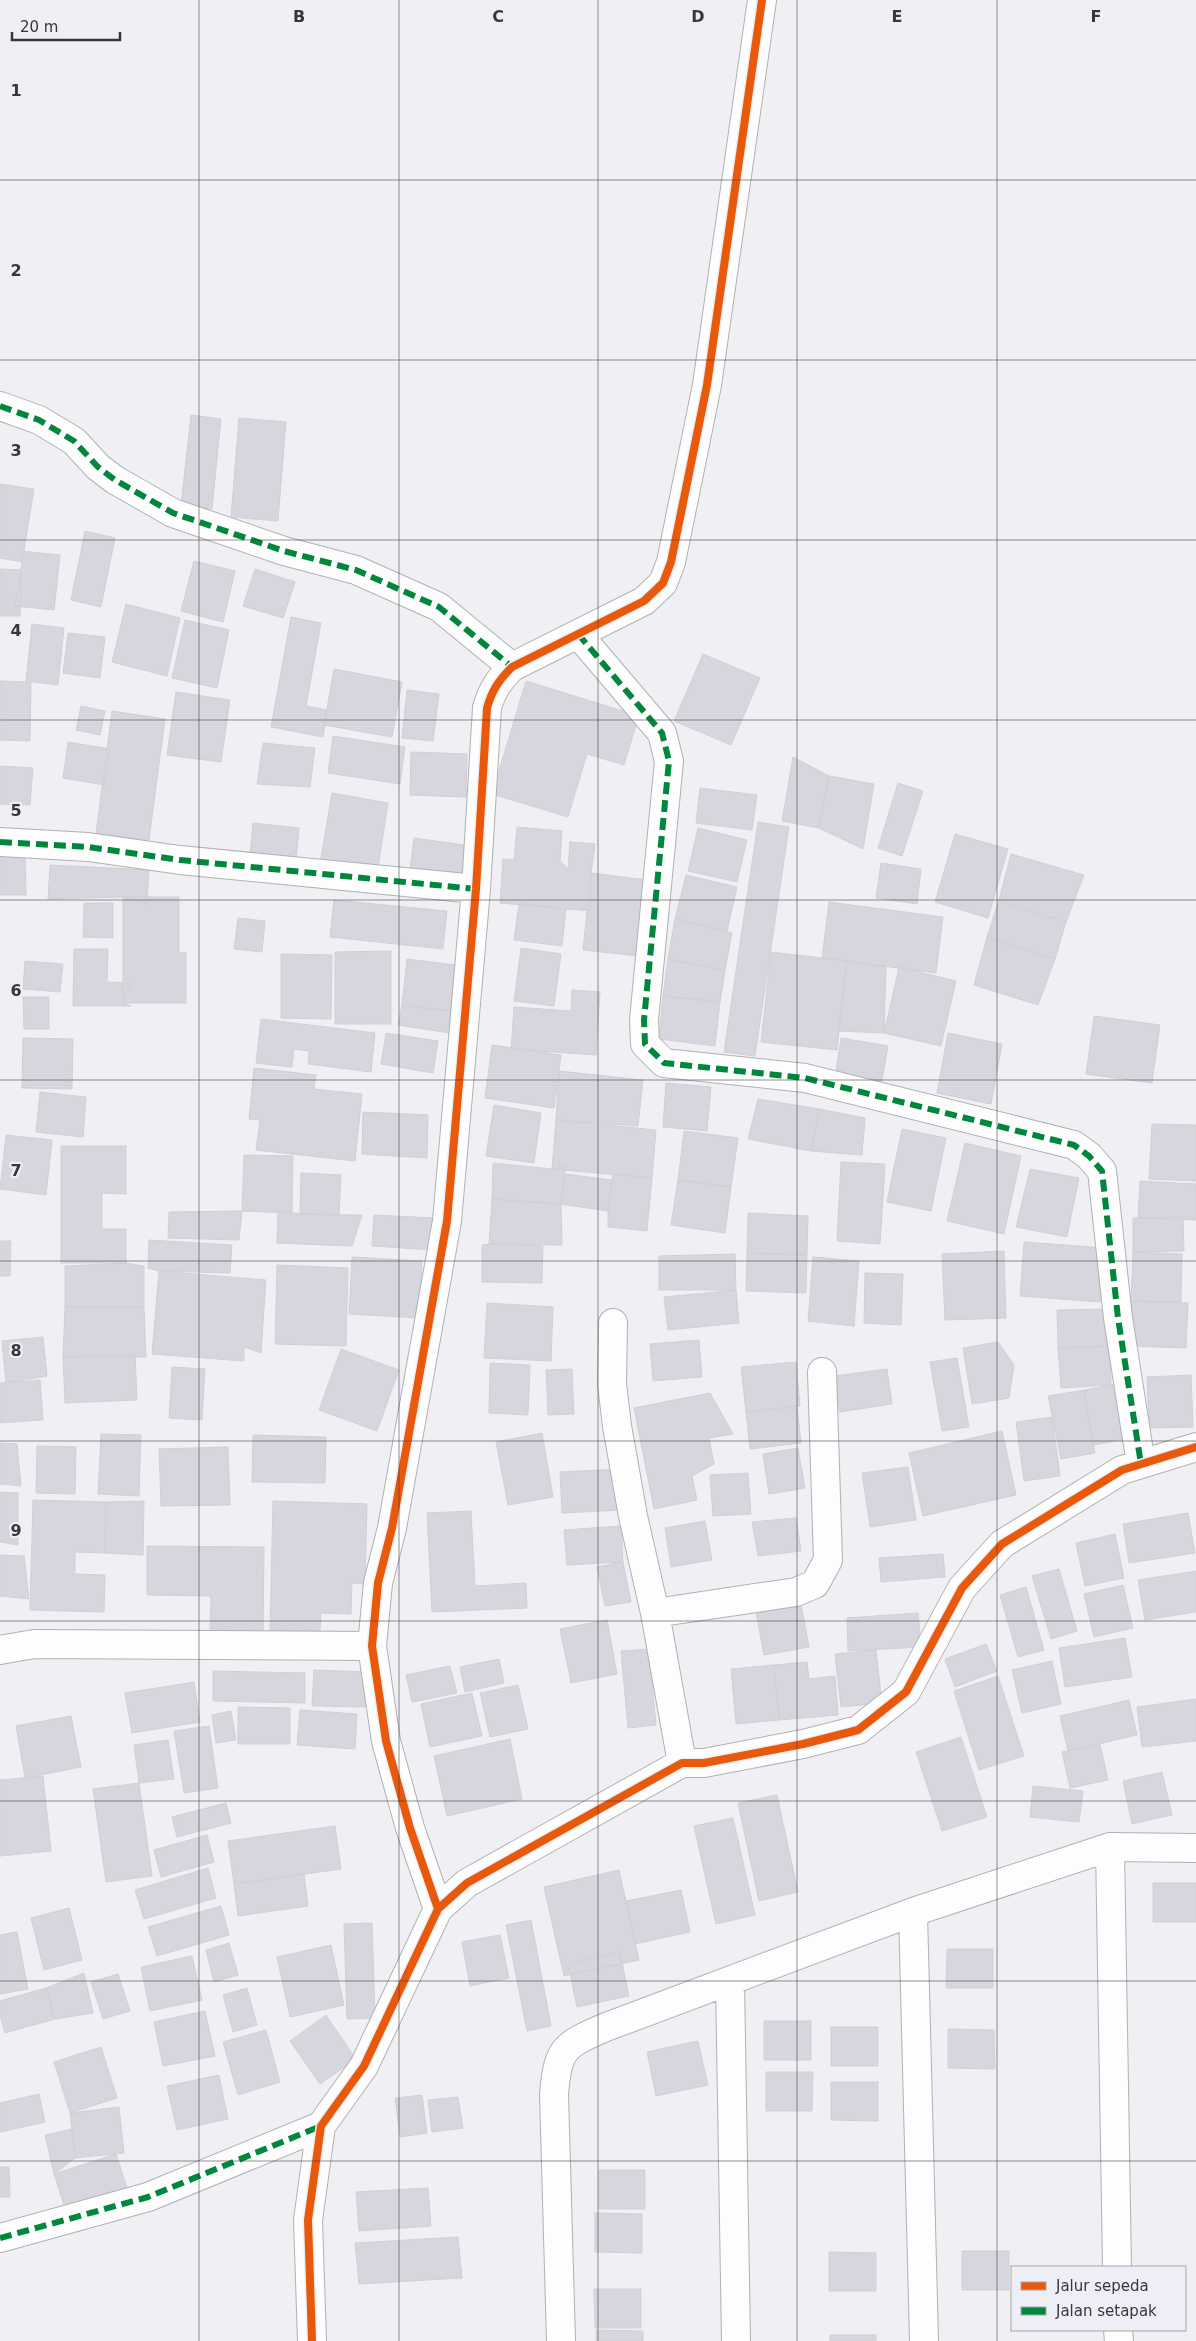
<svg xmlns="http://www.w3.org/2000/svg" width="1196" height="2341" font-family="'DejaVu Sans',sans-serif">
	<rect width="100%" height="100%" fill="#f0f0f4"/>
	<!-- building -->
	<path fill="#d5d6de" stroke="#d0d1d4" d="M191 415 221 419 212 509 181 505Z
		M239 418 286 422 278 521 231 517Z
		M0 484 34 489 22 562 0 558Z
		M85 531 115 538 101 607 71 600Z
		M21 551 60 555 54 610 15 606 22 562Z
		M194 561 235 571 223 622 181 611Z
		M0 569 21 570 20 616H0Z
		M255 569 295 582 283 618 243 606Z
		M126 604 180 618 167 676 112 662Z
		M291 617 321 623 306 706 327 710 323 737 271 727Z
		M185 620 229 630 217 688 172 678Z
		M32 624 64 628 58 685 26 681Z
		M68 633 105 637 100 678 63 673Z
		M703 654 760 678 731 745 674 721Z
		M334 669 402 682 392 737 324 725Z
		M0 681 31 682 30 741 0 740Z
		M526 681 639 716 624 765 587 754 568 817 492 794Z
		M407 690 439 694 433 741 402 738Z
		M176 692 230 700 221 762 167 755Z
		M81 706 105 711 100 735 76 730Z
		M112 711 165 719 149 840 96 833Z
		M333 736 405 747 400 784 328 773Z
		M68 742 110 749 104 785 63 778Z
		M263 743 315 748 310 787 257 784Z
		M411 752 467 754 466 797 410 795Z
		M793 757 829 776 819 828 782 821Z
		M0 766 33 768 30 805 0 804Z
		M829 776 874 784 863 849 819 828Z
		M898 783 923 791 902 856 878 848Z
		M700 788 757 795 752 830 696 823Z
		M332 793 388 803 377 874 320 864Z
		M758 822 789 827 755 1056 724 1052Z
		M253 823 299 828 296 860 250 856Z
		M517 827 562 831 560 861 568 869 570 842 595 844 591 873V911L500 903 503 859 514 860Z
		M698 828 747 840 737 882 688 871Z
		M955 834 1008 849 988 918 935 902Z
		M414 838 471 846 466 879 410 870Z
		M25 851 26 895H0V852Z
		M1011 854 1084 875 1066 922 999 900Z
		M881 863 921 869 917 904 876 898Z
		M50 865 149 870 147 904 123 897 48 899Z
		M591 873 655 881 647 957 583 950Z
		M686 875 737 887 727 931 675 919Z
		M123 897H179V953H186V1003H123Z
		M334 900 447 911 443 949 330 937Z
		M999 900 1066 922 1055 959 987 937Z
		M829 902 943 917 936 973 822 958Z
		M84 903H113V938L83 937Z
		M519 903 566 909 562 946 514 940Z
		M238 918 265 921 262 952 234 949Z
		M675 919 732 933 725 970 668 959Z
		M987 937 1055 959 1038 1005 974 985Z
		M521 948 561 954 554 1006 514 1001Z
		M74 949H108L107 982 131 983 123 1003 131 1006H73Z
		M391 951V1024H335V952Z
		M771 952 847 961 837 1050 761 1042Z
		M281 954 332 955 331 1019 281 1018Z
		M407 959 456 965 451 1011 402 1005Z
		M668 959 725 970 720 1002 663 996Z
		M25 961 63 964 60 992 23 989Z
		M847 961 886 967 884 1033 838 1031Z
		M899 967 956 981 941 1046 884 1033Z
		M572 990 600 992 596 1055 511 1049 514 1007 571 1011Z
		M663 996 720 1002 715 1046 659 1039Z
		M23 997H49V1029H24Z
		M402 1005 451 1011 450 1033 398 1025Z
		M1094 1016 1160 1025 1152 1083 1086 1074Z
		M261 1019 375 1033 371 1072 308 1064 309 1051 294 1049 292 1067 256 1063Z
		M386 1033 438 1041 433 1073 381 1064Z
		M948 1033 1002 1044 991 1104 937 1093Z
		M23 1038 73 1039 72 1089 22 1088Z
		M841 1038 888 1046 881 1086 835 1078Z
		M492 1045 561 1055 554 1108 485 1098Z
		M254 1068 316 1075 314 1089 362 1094 355 1161 256 1150 260 1120 249 1119Z
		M559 1071 643 1080 638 1126 556 1120Z
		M666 1083 711 1087 707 1131 663 1127Z
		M40 1092 86 1097 83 1137 36 1132Z
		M758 1099 819 1109 811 1151 748 1139Z
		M494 1105 541 1113 534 1163 486 1156Z
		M819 1109 865 1118 862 1155 811 1151Z
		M363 1112 428 1115 427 1158 362 1154Z
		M556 1120 656 1130 652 1178 552 1169Z
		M1152 1124 1196 1125V1181L1149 1179Z
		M902 1129 946 1138 931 1211 887 1202Z
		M684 1131 738 1138 731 1187 678 1180Z
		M6 1135 52 1140 46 1195 0 1189Z
		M965 1143 1021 1156 1004 1234 947 1221Z
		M61 1146H126V1194L102 1193V1229H126V1263H61Z
		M244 1155 293 1156 292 1213 242 1211Z
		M841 1162 885 1164 880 1244 837 1241Z
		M493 1163 552 1169 565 1167 561 1204 492 1199Z
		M1030 1169 1079 1178 1067 1237 1016 1227Z
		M301 1173 341 1175 339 1215 300 1214Z
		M565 1174 612 1180 608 1211 561 1204Z
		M613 1174 652 1178 647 1231 608 1227V1211Z
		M678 1180 731 1187 725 1233 671 1225Z
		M1140 1181 1196 1184V1220L1138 1218Z
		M492 1199 561 1204 562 1245 489 1244Z
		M278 1210 300 1214 362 1215 352 1246 277 1243Z
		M242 1211 239 1240 168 1238 169 1212Z
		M748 1213 808 1216 807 1255 747 1253Z
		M374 1215 434 1218 433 1250 372 1246Z
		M1183 1217 1184 1251 1133 1252V1218Z
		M149 1240 232 1245 230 1273 159 1271 148 1268Z
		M0 1241H11L10 1276H0Z
		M1024 1242 1105 1248 1100 1302 1020 1296Z
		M489 1244 543 1246 542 1283 482 1282V1245Z
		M1004 1251 1006 1318 945 1320 942 1254Z
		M1133 1252 1182 1254 1181 1302 1131 1301Z
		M747 1253 807 1255 806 1293 746 1291Z
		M735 1254 736 1290H659V1256Z
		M352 1257 422 1261 420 1318 349 1314Z
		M813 1257 859 1261 854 1326 808 1321Z
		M126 1263 144 1266V1307H65V1266Z
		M277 1265 348 1268 346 1346 275 1344Z
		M159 1271 266 1280 261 1353 244 1347V1361L152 1354Z
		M865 1273 903 1274 901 1325 864 1323Z
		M736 1290 739 1323 668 1330 664 1297Z
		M1131 1301 1188 1303 1186 1348 1130 1346Z
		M487 1303 553 1307 551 1361 484 1358Z
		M65 1307H144L146 1357H63Z
		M1109 1309 1110 1346 1058 1348 1057 1310Z
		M43 1337 47 1376 6 1383 2 1341Z
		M699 1340 702 1377 653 1381 650 1344Z
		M998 1342 1014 1365 1009 1398 972 1404 963 1348Z
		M1110 1346 1111 1385 1061 1388 1058 1348Z
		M341 1349 399 1370 377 1431 319 1410Z
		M135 1354 137 1400 65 1403 63 1357Z
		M957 1358 969 1427 942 1431 930 1362Z
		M796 1362 800 1406 746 1412 741 1367Z
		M490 1363 530 1365 528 1415 489 1413Z
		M172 1367 205 1369 202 1420 169 1418Z
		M572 1369 574 1414 548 1415 546 1370Z
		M887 1369 892 1404 840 1412 834 1376Z
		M1191 1375 1193 1427 1149 1428 1147 1377Z
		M40 1380 43 1420 0 1423V1383Z
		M1124 1383 1133 1438 1093 1445 1084 1390Z
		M1084 1390 1095 1453 1061 1459 1048 1396Z
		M710 1393 733 1434 709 1438 714 1464 692 1476 697 1500 654 1509 634 1408Z
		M797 1406 801 1443 750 1449 746 1412Z
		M1052 1417 1060 1476 1024 1481 1016 1422Z
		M1002 1431 1016 1495 923 1516 909 1453Z
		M542 1433 553 1497 508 1505 496 1442Z
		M101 1434 141 1435 139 1496 98 1494Z
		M253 1435 326 1437 325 1483 252 1482Z
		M0 1443 17 1444 21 1486 0 1484Z
		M37 1446 76 1447 75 1494 36 1493Z
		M228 1447 230 1505 161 1506 159 1449Z
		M798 1448 805 1488 769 1494 763 1454Z
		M908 1467 916 1520 870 1527 862 1473Z
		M621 1469 623 1510 562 1513 560 1472Z
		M748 1473 751 1514 713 1516 710 1475Z
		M0 1492 18 1493V1545L0 1542Z
		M33 1500 106 1502 105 1553 75 1552V1574L105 1575 104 1612 30 1610Z
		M144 1501 143 1555 105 1553 106 1502Z
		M273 1501 367 1504 365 1584 352 1583 351 1614 321 1613 320 1631 270 1630Z
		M471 1511 475 1586 526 1583 527 1608 432 1612 427 1513Z
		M1188 1513 1195 1553 1129 1563 1123 1524Z
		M796 1518 801 1551 758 1556 752 1522Z
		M705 1521 712 1560 671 1567 665 1528Z
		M621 1526 623 1562 567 1565 564 1530Z
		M1115 1534 1124 1578 1085 1586 1076 1543Z
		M147 1546 264 1547 263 1636 210 1635 211 1596 147 1595Z
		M943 1554 945 1577 881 1582 879 1558Z
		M0 1555 24 1556 29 1599 0 1596Z
		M623 1562 631 1602 605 1606 597 1567Z
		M1059 1569 1077 1631 1051 1639 1032 1576Z
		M1196 1571V1612L1145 1620 1138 1580Z
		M1123 1585 1133 1628 1094 1637 1084 1594Z
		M1026 1587 1044 1650 1018 1657 1000 1595Z
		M800 1599 809 1647 764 1655 755 1607Z
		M918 1613 921 1647 848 1651 847 1618Z
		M607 1620 617 1674 571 1683 560 1629Z
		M1125 1638 1132 1677 1065 1687 1059 1648Z
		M986 1644 997 1671 955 1687 945 1659Z
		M649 1649 656 1725 628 1728 621 1651Z
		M876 1650 882 1703 841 1707 835 1654Z
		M499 1659 504 1683 465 1692 460 1667Z
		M1052 1661 1061 1704 1022 1713 1012 1670Z
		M807 1662 809 1679 835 1676 838 1715 779 1720 774 1665Z
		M774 1665 779 1720 736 1724 731 1669Z
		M450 1666 457 1693 412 1702 406 1675Z
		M314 1670 368 1672 366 1707 312 1706Z
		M213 1671 305 1673V1703L213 1701Z
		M998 1676 1024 1756 979 1770 954 1691Z
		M194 1682 200 1722 132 1733 125 1693Z
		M518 1685 528 1729 490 1737 480 1693Z
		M472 1693 482 1736 430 1747 421 1704Z
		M1196 1699V1741L1142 1747 1137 1707Z
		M1129 1700 1137 1735 1068 1751 1060 1716Z
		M238 1707 290 1708V1744H238Z
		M300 1710 357 1714 355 1749 297 1745Z
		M231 1711 236 1740 216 1743 212 1715Z
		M71 1716 81 1767 25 1778 16 1726Z
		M209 1726 218 1788 184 1793 174 1731Z
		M961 1737 987 1817 942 1831 916 1752Z
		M510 1739 522 1799 447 1816 434 1756Z
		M168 1740 174 1779 139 1783 134 1745Z
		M1100 1744 1108 1780 1070 1788 1062 1752Z
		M1162 1772 1172 1815 1132 1824 1123 1781Z
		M43 1776 51 1851 0 1856V1780Z
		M139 1783 152 1876 106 1882 93 1789Z
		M1033 1786 1083 1791 1079 1822 1030 1817Z
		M777 1795 798 1892 759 1901 738 1803Z
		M226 1803 231 1823 177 1837 172 1817Z
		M733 1818 755 1915 716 1924 694 1826Z
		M335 1826 341 1869 234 1884 228 1841Z
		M207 1835 214 1862 161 1877 154 1850Z
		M208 1868 216 1898 144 1919 135 1890Z
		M619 1870 639 1960 564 1976 544 1887Z
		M304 1874 308 1906 238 1916 234 1884Z
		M1153 1883H1196V1922H1153Z
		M681 1890 690 1932 635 1944 626 1901Z
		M221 1906 229 1935 157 1956 148 1927Z
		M69 1908 82 1960 44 1970 31 1918Z
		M531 1920 551 2026 527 2031 506 1925Z
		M372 1923 375 2018 347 2019 344 1924Z
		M17 1932 28 1989 0 1994V1935Z
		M500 1935 509 1978 470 1986 462 1942Z
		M229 1943 238 1975 214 1982 206 1950Z
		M331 1945 344 2005 290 2017 277 1957Z
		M947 1949H993V1988H946Z
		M620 1952 629 1996 577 2007 568 1963Z
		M192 1956 202 2000 150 2011 141 1967Z
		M84 1973 93 2013 55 2019 46 1988Z
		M118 1974 130 2011 103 2019 91 1982Z
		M46 1988 55 2019 5 2033 0 2015V2001Z
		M247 1988 257 2025 233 2032 223 1995Z
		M205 2011 215 2056 163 2066 154 2022Z
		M326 2015 356 2059 320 2084 290 2041Z
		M764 2021H811V2060H764Z
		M831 2027H878V2066H831Z
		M948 2029 994 2030 995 2069 948 2068Z
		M266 2030 280 2082 238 2095 223 2042Z
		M698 2041 708 2085 656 2096 647 2052Z
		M101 2047 117 2098 70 2113 54 2062Z
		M766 2072H813L812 2111H766Z
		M219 2075 228 2119 177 2130 167 2086Z
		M831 2082H878V2121L831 2120Z
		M39 2094 45 2122 0 2132V2103Z
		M422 2095 427 2133 400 2137 395 2098Z
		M458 2097 463 2128 432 2132 428 2100Z
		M119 2107 124 2153 75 2158 70 2113Z
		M72 2129 75 2158 54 2174 45 2135Z
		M116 2154 129 2194 67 2214 54 2174Z
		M0 2167H9L10 2197H0Z
		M599 2170H645V2209H599Z
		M428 2188 431 2226 359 2231 356 2192Z
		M595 2213 642 2214V2253L595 2252Z
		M458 2237 462 2278 359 2284 355 2243Z
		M962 2251H1009V2290H962Z
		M829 2252 876 2253V2291H829Z
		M594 2289H641V2328H595Z
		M596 2330 643 2331V2341H596Z
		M830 2335H876V2341H830Z"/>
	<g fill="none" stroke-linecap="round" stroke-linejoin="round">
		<defs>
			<path id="minor" d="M0 406 39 420 74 441 98 467 115 480 173 513 284 551 356 570 439 607 512 667
				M578 634 662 733 669 761 644 1020 645 1044 664 1063 805 1078 1074 1145 1089 1156 1102 1171 1118 1318 1141 1464
				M0 842 88 847 180 860 476 889
				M613 1323 612 1384 617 1426 633 1516 655 1613 682 1763
				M655 1613 796 1592 815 1584 828 1560 822 1372
				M0 1650 34 1644 372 1646
				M438 1909 410 1828 386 1741 372 1646 378 1583 392 1528 447 1221 476 889 487 708C492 690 499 680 512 667L644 601 663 583 671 562 707 385 762 0
				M913 1912 924 2341
				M730 1981 736 2341
				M0 2238 148 2197 321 2126
				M1117 2267 1110 1847 1196 1848
				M1118 2330 1119 2341
				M312 2341 308 2220 321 2126 364 2066 438 1909 467 1883 682 1763H704L803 1744 858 1730 906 1692 962 1588 1002 1544 1122 1470 1196 1447
				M561 2341 554 2094C558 2048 564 2045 606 2027L913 1912 1110 1847"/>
		</defs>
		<!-- minor casing -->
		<use href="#minor" stroke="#b0b1b4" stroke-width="30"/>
		<!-- minor -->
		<use href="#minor" stroke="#fdfdfd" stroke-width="28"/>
		<!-- quiet -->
		<path stroke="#00873e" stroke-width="6" stroke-dasharray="12 6" stroke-linecap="butt" d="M0 406 39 420 74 441 98 467 115 480 173 513 284 551 356 570 439 607 512 667
			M578 634 662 733 669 761 644 1020 645 1044 664 1063 805 1078 1074 1145 1089 1156 1102 1171 1118 1318 1141 1464
			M0 842 88 847 180 860 476 889
			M0 2238 148 2197 321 2126"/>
		<defs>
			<path id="cycleway" d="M438 1909 410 1828 386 1741 372 1646 378 1583 392 1528 447 1221 476 889 487 708C492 690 499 680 512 667L644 601 663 583 671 562 707 385 762 0
				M312 2341 308 2220 321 2126 364 2066 438 1909 467 1883 682 1763H704L803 1744 858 1730 906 1692 962 1588 1002 1544 1122 1470 1196 1447"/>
		</defs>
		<!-- cycleway casing -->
		<use href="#cycleway" stroke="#eeeff6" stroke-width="11"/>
		<!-- cycleway -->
		<use href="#cycleway" stroke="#e8590c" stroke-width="8"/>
	</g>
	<!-- grid -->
	<path fill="none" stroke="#37373a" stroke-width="1" stroke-opacity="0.55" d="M199 0V2341M399 0V2341M598 0V2341M797 0V2341M997 0V2341M0 180H1196M0 360H1196M0 540H1196M0 720H1196M0 900H1196M0 1080H1196M0 1261H1196M0 1441H1196M0 1621H1196M0 1801H1196M0 1981H1196M0 2161H1196"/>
	<g font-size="16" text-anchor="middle" font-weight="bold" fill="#37373a" stroke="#eeeff6" stroke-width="4.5" stroke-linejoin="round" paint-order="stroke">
		<text x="299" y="22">B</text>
		<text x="498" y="22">C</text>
		<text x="698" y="22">D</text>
		<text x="897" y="22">E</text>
		<text x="1096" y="22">F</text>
		<text x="16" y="96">1</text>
		<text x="16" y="276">2</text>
		<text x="16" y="456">3</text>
		<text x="16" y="636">4</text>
		<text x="16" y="816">5</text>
		<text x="16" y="996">6</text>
		<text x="16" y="1176">7</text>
		<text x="16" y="1356">8</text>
		<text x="16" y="1536">9</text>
	</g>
	<!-- legend -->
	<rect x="1011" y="2266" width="175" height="65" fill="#eeeff6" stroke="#a5a5ab"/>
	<rect x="1021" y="2282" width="25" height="8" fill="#e8590c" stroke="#a5a5ab"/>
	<text x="1056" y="2291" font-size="15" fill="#37373a">Jalur sepeda</text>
	<rect x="1021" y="2307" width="25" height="8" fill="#00873e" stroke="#a5a5ab"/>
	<text x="1056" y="2316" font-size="15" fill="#37373a">Jalan setapak</text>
	<!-- scale -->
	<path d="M12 32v8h108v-8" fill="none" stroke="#37373a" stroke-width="2.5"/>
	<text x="20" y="32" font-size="15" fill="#37373a" stroke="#eeeff6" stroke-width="4" paint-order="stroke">20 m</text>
</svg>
